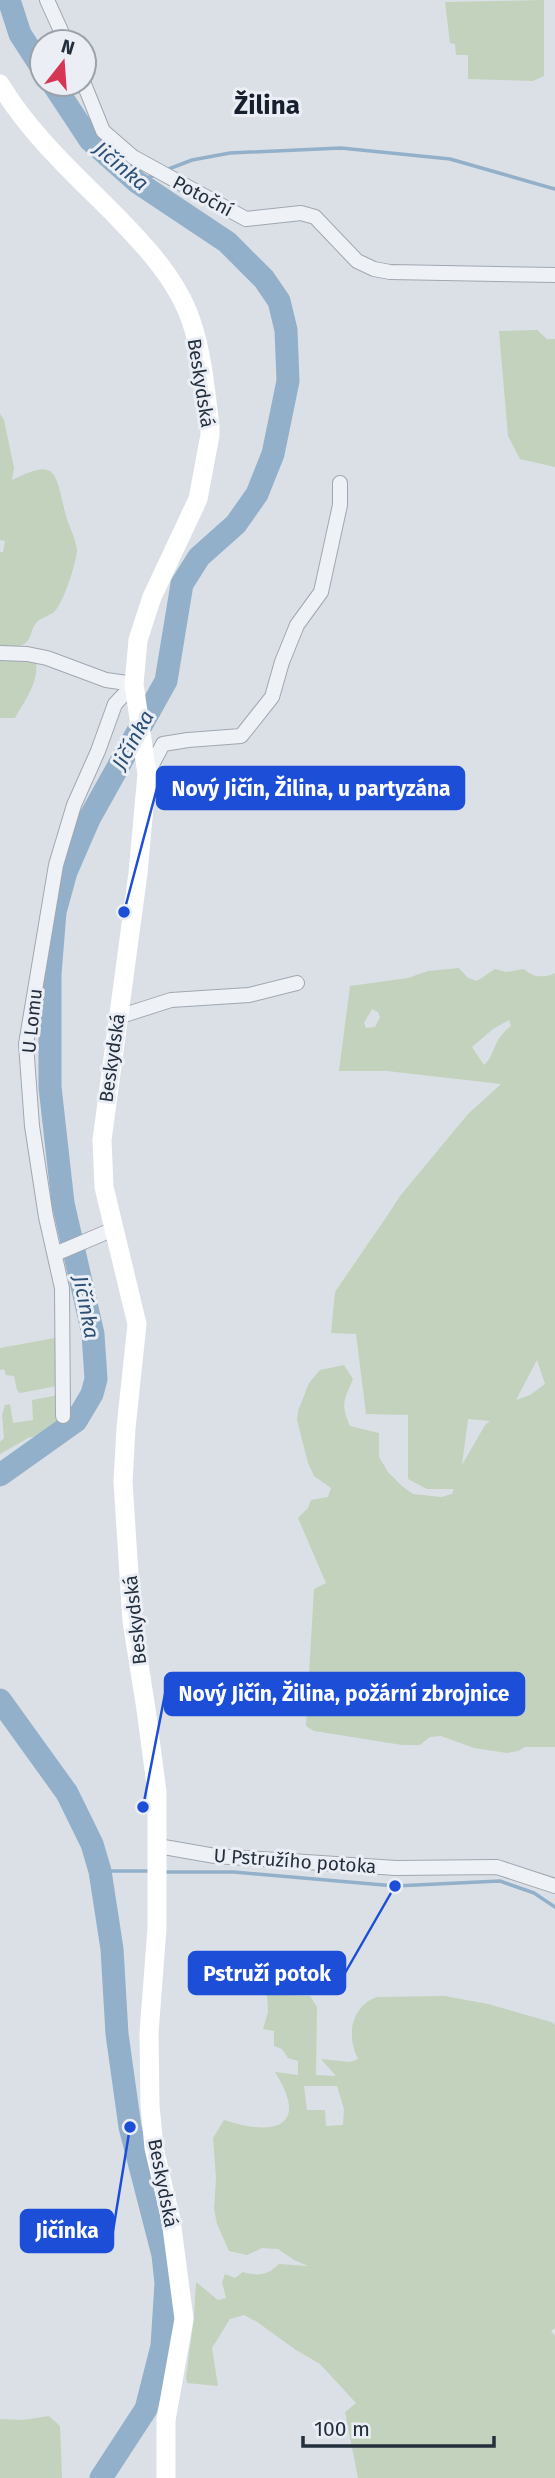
<svg xmlns="http://www.w3.org/2000/svg" width="555" height="2478" font-family="'Fira Sans',sans-serif">
	<rect width="100%" height="100%" fill="#dbe0e7"/>
	<!-- green -->
	<path fill="#c2d2bc" fill-rule="evenodd" d="M544 0V76L533 81 468 79V55H456L455 44 450 43 445 2Z
		M537 330 547 339H555V467L520 459 508 436 499 331Z
		M0 414 4 420 14 468 12 480C56 458 55 470 65 512 68 525 75 536 77 550 76 564 64 601 55 611 50 616 41 617 36 623 30 630 32 641 22 645 16 648 7 646 0 646V552H3L5 541 0 540Z
		M0 656 36 663C39 682 24 702 15 718H0Z
		M459 968 468 978 477 981 495 969 506 972 524 969C533 978 545 978 555 973V1747H525L518 1751 507 1753 474 1748 441 1736 430 1737 420 1745H402L314 1731 306 1726 314 1589 326 1583 298 1518 308 1508 311 1500 328 1497 331 1488 314 1476 308 1463 297 1420 298 1411 309 1383 320 1370 344 1365 353 1379C344 1401 340 1403 350 1426L379 1433V1457L388 1472 402 1486 413 1494 441 1497 452 1494 454 1489H427L408 1479V1415L366 1414 356 1334 331 1333 335 1292 387 1216 400 1196 468 1114 501 1084 387 1071H339L350 986 408 978 428 971ZM372 1009 378 1012 380 1017 375 1027 366 1028 364 1023ZM509 1020 511 1026C492 1040 496 1054 484 1065L472 1047 493 1029ZM537 1360 545 1384 530 1395 516 1400ZM468 1419 490 1421 485 1425 462 1465Z
		M60 1337 57 1386 20 1393 17 1390 14 1376 6 1375 4 1369 0 1370V1348Z
		M59 1395 62 1420 60 1428 52 1432 28 1438 0 1454V1442L4 1438 2 1415 5 1405 10 1404 13 1423 33 1420 32 1400Z
		M267 1994 310 1996 317 2007 316 2075 336 2076 321 2059 350 2062 358 2059C346 2036 351 2006 377 1997L445 1996 488 2004 551 2022 555 2025V2328L551 2331 555 2336V2478H358L345 2412 356 2403 320 2364 296 2350 257 2322 244 2315 230 2319 212 2348 218 2386 187 2383 186 2378 194 2317 196 2282 218 2300 226 2298 222 2282 225 2274 235 2278 243 2272C258 2276 267 2276 279 2264L308 2266 294 2260 278 2249 262 2248 247 2255 229 2251 217 2224 214 2209 216 2178 213 2138 224 2120C272 2136 311 2129 275 2072L298 2075V2061L288 2058 282 2049 274 2046V2031L263 2029 268 2012ZM304 2086H337L344 2109 343 2125 326 2126 325 2110H307Z
		M49 2416 60 2426 62 2478H0V2419L23 2420Z"/>
	<g fill="none" stroke-linecap="round" stroke-linejoin="round">
		<!-- stream -->
		<path stroke="#93b0ca" stroke-width="3.5" d="M166 170 192 160 230 153 341 148 450 159 555 189
			M137 182 155 175
			M100 1871H150
			M165 1872H234L395 1886 500 1881 534 1893 555 1907"/>
		<!-- river -->
		<path stroke="#93b0ca" stroke-width="23" d="M9 0 20 34 42 68
			M0 1475 76 1421 92 1394 96 1379 93 1334 63 1203 50 1087V974L55 912 66 872 89 819 166 681 182 584 199 557 236 524 257 494 273 454 288 381 286 330 279 301 264 279 227 242 137 182 90 140 53 84
			M0 1700 67 1793 92 1844 100 1871 112 1949 117 2034 130 2127 163 2255 166 2283 162 2346 146 2409 101 2478"/>
		<defs>
			<path id="street" d="M47 0 66 42
				M84 84 103 131 133 157 246 219 301 213 315 217 357 261 374 269 390 272 555 275
				M0 653 27 654 47 658 106 680 134 684
				M147 774 163 744 188 740 241 736 272 697 282 662 297 625 321 592 340 505V483
				M118 1017 171 1000 249 995 297 983
				M55 1254 114 1229
				M63 1416 62 1288 46 1217 32 1126 26 1044 56 865 74 805 98 751 115 704 134 684
				M158 1846 215 1856 396 1868 497 1867 555 1886"/>
		</defs>
		<!-- street casing -->
		<use href="#street" stroke="#a0a7b1" stroke-width="16"/>
		<!-- street -->
		<use href="#street" stroke="#eef1f5" stroke-width="14"/>
		<!-- secondary -->
		<path stroke="#fff" stroke-width="19" d="M0 84C31 136 78 177 120 220 146 247 172 275 187 310 202 346 205 388 210 426V435L198 499 152 597 138 640 134 684 147 774 138 873 102 1140 104 1187 137 1324 126 1428 123 1482 132 1621 146 1709 157 1792V1928L149 2033 150 2105 154 2148 171 2220 184 2319 166 2420V2478"/>
	</g>
	<g text-anchor="middle" dominant-baseline="central" stroke-width="6" stroke-linejoin="round" paint-order="stroke">
		<!-- street labels -->
		<g font-size="19" fill="#242f3e" stroke="#ebeff5">
			<text transform="translate(203 196) rotate(28)">Potoční</text>
			<text transform="translate(201 383) rotate(81)">Beskydská</text>
			<text transform="translate(32 1021) rotate(-84)">U Lomu</text>
			<text transform="translate(112 1058) rotate(-82)">Beskydská</text>
			<text transform="translate(135 1620) rotate(-96)">Beskydská</text>
			<text transform="translate(295 1861) rotate(4)">U Pstružího potoka</text>
			<text transform="translate(163 2183) rotate(79)">Beskydská</text>
		</g>
		<!-- water labels -->
		<g font-size="21" font-style="italic" fill="#2c4f75" stroke="#ebeff5">
			<text transform="translate(121 166) rotate(40)">Jičínka</text>
			<text transform="translate(133 740) rotate(-61)">Jičínka</text>
			<text transform="translate(86 1307) rotate(79)">Jičínka</text>
		</g>
		<!-- district labels -->
		<g font-size="26" font-weight="bold" fill="#17202f" stroke="#ebeff5">
			<text x="267" y="105">Žilina</text>
		</g>
	</g>
	<!-- callouts -->
	<path fill="none" stroke="#1d4ed8" stroke-width="2.5" d="M124 912L157 788M143 1807L165 1694M395 1886L345 1973M130 2127L113 2231"/>
	<g fill="#1d4ed8" stroke="#ebeff5" stroke-width="2.5">
		<circle cx="124" cy="912" r="7"/>
		<circle cx="143" cy="1807" r="7"/>
		<circle cx="395" cy="1886" r="7"/>
		<circle cx="130" cy="2127" r="7"/>
	</g>
	<g fill="#1d4ed8" stroke="#1d4ed8" stroke-width="2.5">
		<rect x="157" y="767" width="307" height="42" rx="7"/>
		<rect x="165" y="1673" width="359" height="42" rx="7"/>
		<rect x="189" y="1952" width="156" height="42" rx="7"/>
		<rect x="21" y="2210" width="92" height="42" rx="7"/>
	</g>
	<g font-size="21" text-anchor="middle" font-weight="bold" fill="#fff">
		<text x="311" y="796">Nový Jičín, Žilina, u partyzána</text>
		<text x="344" y="1701">Nový Jičín, Žilina, požární zbrojnice</text>
		<text x="267" y="1981">Pstruží potok</text>
		<text x="67" y="2238">Jičínka</text>
	</g>
	<!-- north arrow -->
	<g transform="translate(63 63) rotate(17)"><circle r="33" fill="#ebeff5" stroke="#9ba2ac" stroke-width="2"/>
	<path d="M0-5L12 26L0 18L-12 26Z" fill="#d73554"/>
	<text y="-10" font-size="19" font-weight="bold" text-anchor="middle" fill="#242f3e">N</text>
	</g>
	<!-- scale -->
	<path d="M303 2436v10h191v-10" fill="none" stroke="#242f3e" stroke-width="3.5"/>
	<text x="314" y="2436" font-size="21" fill="#242f3e" stroke="#ebeff5" stroke-width="5" paint-order="stroke">100 m</text>
</svg>
